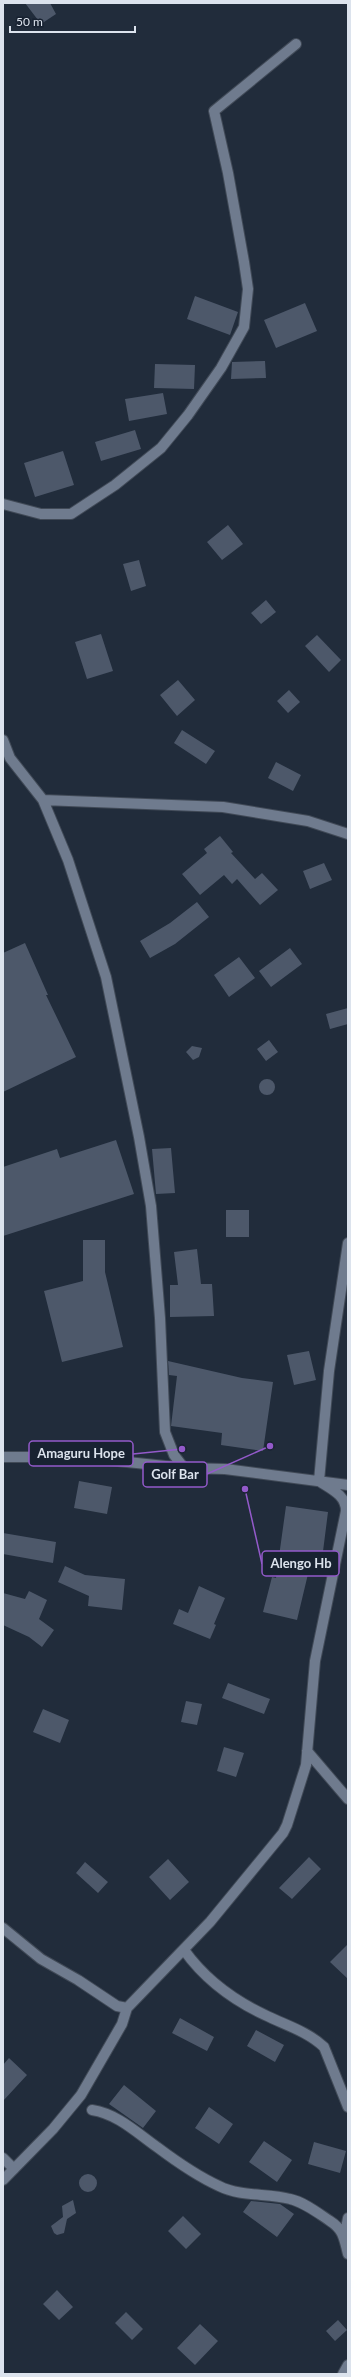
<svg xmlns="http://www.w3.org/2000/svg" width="351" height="2377" font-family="Lato,sans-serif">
	<rect width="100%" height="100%" fill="#212c3b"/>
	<!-- building -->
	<path fill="#4d586a" d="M25 3H50L56 14 41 24Z
		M195 296 238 312 230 335 187 319Z
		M305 303 317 331 276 348 264 320Z
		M265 361 266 378 231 379 232 362Z
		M155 364 195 365 194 389 154 388Z
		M163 393 167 414 129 421 125 399Z
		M135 430 141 449 101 461 95 442Z
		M63 451 74 485 35 497 24 463Z
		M228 525 243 544 222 560 207 542Z
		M139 560 146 586 131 591 123 564Z
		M266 600 276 612 261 624 251 613Z
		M101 634 113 671 87 679 75 642Z
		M317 635 341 660 329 672 305 646Z
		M178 680 195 700 177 716 160 695Z
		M289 690 300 702 288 713 277 701Z
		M182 730 215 751 206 764 174 743Z
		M276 762 301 775 293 791 268 778Z
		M220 836 233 852 231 853 255 879 262 873 278 890 260 905 237 879 232 884 224 875 200 895 182 874 207 853 204 849Z
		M324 863 332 880 310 889 303 871Z
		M197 902 209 917 175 944 150 958 140 941 170 923Z
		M25 943 48 995H46L76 1057 3 1092V953Z
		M290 948 302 964 271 987 259 971Z
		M239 957 255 978 229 997 214 975Z
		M348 1008V1024L330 1029 326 1014Z
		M269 1040 278 1052 266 1061 257 1049Z
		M192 1046 202 1048 199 1057 193 1060 186 1052Z
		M259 1087a8 8 0 1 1 16 0a8 8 0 1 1-16 0Z
		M116 1140 134 1194 3 1236V1167L57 1149 60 1158Z
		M171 1148 175 1193 156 1194 152 1149Z
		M226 1210H249V1237H226Z
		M83 1240H105V1272L123 1347 62 1362 44 1291 83 1281Z
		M197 1249 201 1284H212L214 1316 170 1317V1285H178L174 1252Z
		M309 1351 316 1380 294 1385 287 1355Z
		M168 1361 242 1378 273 1382 263 1451 221 1445 222 1433 171 1426 177 1376 169 1375Z
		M79 1481 112 1487 107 1514 74 1508Z
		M286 1506 328 1512 320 1575 308 1574 297 1620 263 1612 272 1577 276 1578Z
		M3 1533 56 1542 53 1563 3 1554Z
		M65 1566 85 1575 125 1579 122 1610 88 1606 89 1596 58 1582Z
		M199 1586 225 1598 214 1624 216 1625 210 1639 173 1624 179 1609 188 1613Z
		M29 1591 47 1600 39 1619 54 1630 42 1647 29 1637 3 1625V1593L25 1599Z
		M228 1683 270 1699 264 1714 222 1698Z
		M186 1701 202 1704 197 1725 181 1722Z
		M43 1709 69 1720 60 1743 33 1732Z
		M224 1747 244 1753 236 1777 217 1771Z
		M309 1857 321 1869 292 1899 279 1888Z
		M168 1859 189 1882 170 1900 149 1877Z
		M85 1862 108 1882 98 1893 76 1873Z
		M348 1944V1979L330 1962Z
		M180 2018 214 2037 207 2051 172 2033Z
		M256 2030 284 2045 275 2062 247 2046Z
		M9 2058 27 2075 3 2101V2065Z
		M124 2085 156 2111 143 2128 109 2104Z
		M209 2107 233 2124 219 2144 195 2128Z
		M264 2141 292 2160 277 2182 249 2162Z
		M314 2142 346 2151 340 2173 308 2164Z
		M79 2183a9 9 0 1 1 18 0a9 9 0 1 1-18 0Z
		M73 2200 76 2213 67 2219 64 2233 57 2235 54 2233 51 2226 63 2217 62 2206Z
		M251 2201 280 2204 294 2214 277 2237 243 2212Z
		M183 2216 201 2234 186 2249 168 2231Z
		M57 2290 73 2307 59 2320 43 2304Z
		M126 2312 143 2329 132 2340 115 2323Z
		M338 2320 347 2330 335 2341 326 2331Z
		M200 2324 218 2341 195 2365 177 2348Z"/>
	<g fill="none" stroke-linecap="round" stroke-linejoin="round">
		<defs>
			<path id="minor" d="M3 504 41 514H71L115 485 161 448 188 415 221 368 244 327 248 289 244 262 228 173 214 111 296 44
				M3 740 10 758 43 800 223 807 308 821 348 834
				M43 800 68 860 106 977 139 1137 151 1206 160 1318 165 1432 174 1455 184 1468
				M3 1457H80L184 1468 225 1469 348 1485
				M307 1751 348 1799
				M3 1928 41 1959 78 1980 117 2006 127 2008
				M184 1950C204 1978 233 2000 265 2015 285 2025 307 2031 324 2047L348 2107
				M92 2110C118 2114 137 2133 157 2147 177 2162 197 2176 219 2186 241 2197 267 2193 290 2199 304 2202 318 2213 330 2221 344 2230 344 2239 348 2254
				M3 2158 14 2169
				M3 2180 53 2129 81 2095 122 2024 127 2008 210 1922 283 1833 287 1825 306 1765 315 1661 346 1511C346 1495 331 1489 319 1481L329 1371 348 1243
				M347 2237 345 2234 348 2218
				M343 2374 348 2365"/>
		</defs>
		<!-- minor casing -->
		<use href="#minor" stroke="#414a57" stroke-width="12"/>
		<!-- minor -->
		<use href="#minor" stroke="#6f7b8e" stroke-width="10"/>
	</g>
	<!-- callouts -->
	<path fill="none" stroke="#935aca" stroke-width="1.5" d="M182 1449L133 1454M270 1446L207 1474M245 1489L262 1564"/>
	<g fill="#935aca" stroke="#182231" stroke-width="1.5">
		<circle cx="182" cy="1449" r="4"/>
		<circle cx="270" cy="1446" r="4"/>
		<circle cx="245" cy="1489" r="4"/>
	</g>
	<g fill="#182231" stroke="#935aca" stroke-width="1.5">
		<rect x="29" y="1441" width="104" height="25" rx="4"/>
		<rect x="143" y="1462" width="64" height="25" rx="4"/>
		<rect x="262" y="1551" width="77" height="25" rx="4"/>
	</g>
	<g font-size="13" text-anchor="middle" font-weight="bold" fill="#dce3ed">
		<text x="81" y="1458">Amaguru Hope</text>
		<text x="175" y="1479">Golf Bar</text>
		<text x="301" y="1568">Alengo Hb</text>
	</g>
	<!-- border -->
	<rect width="351" height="2377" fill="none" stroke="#dce3ed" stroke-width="8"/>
	<!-- scale -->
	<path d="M10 26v6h125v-6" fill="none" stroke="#dce3ed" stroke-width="2"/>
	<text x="16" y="26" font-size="12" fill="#dce3ed" stroke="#182231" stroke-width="3" paint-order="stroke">50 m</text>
</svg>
